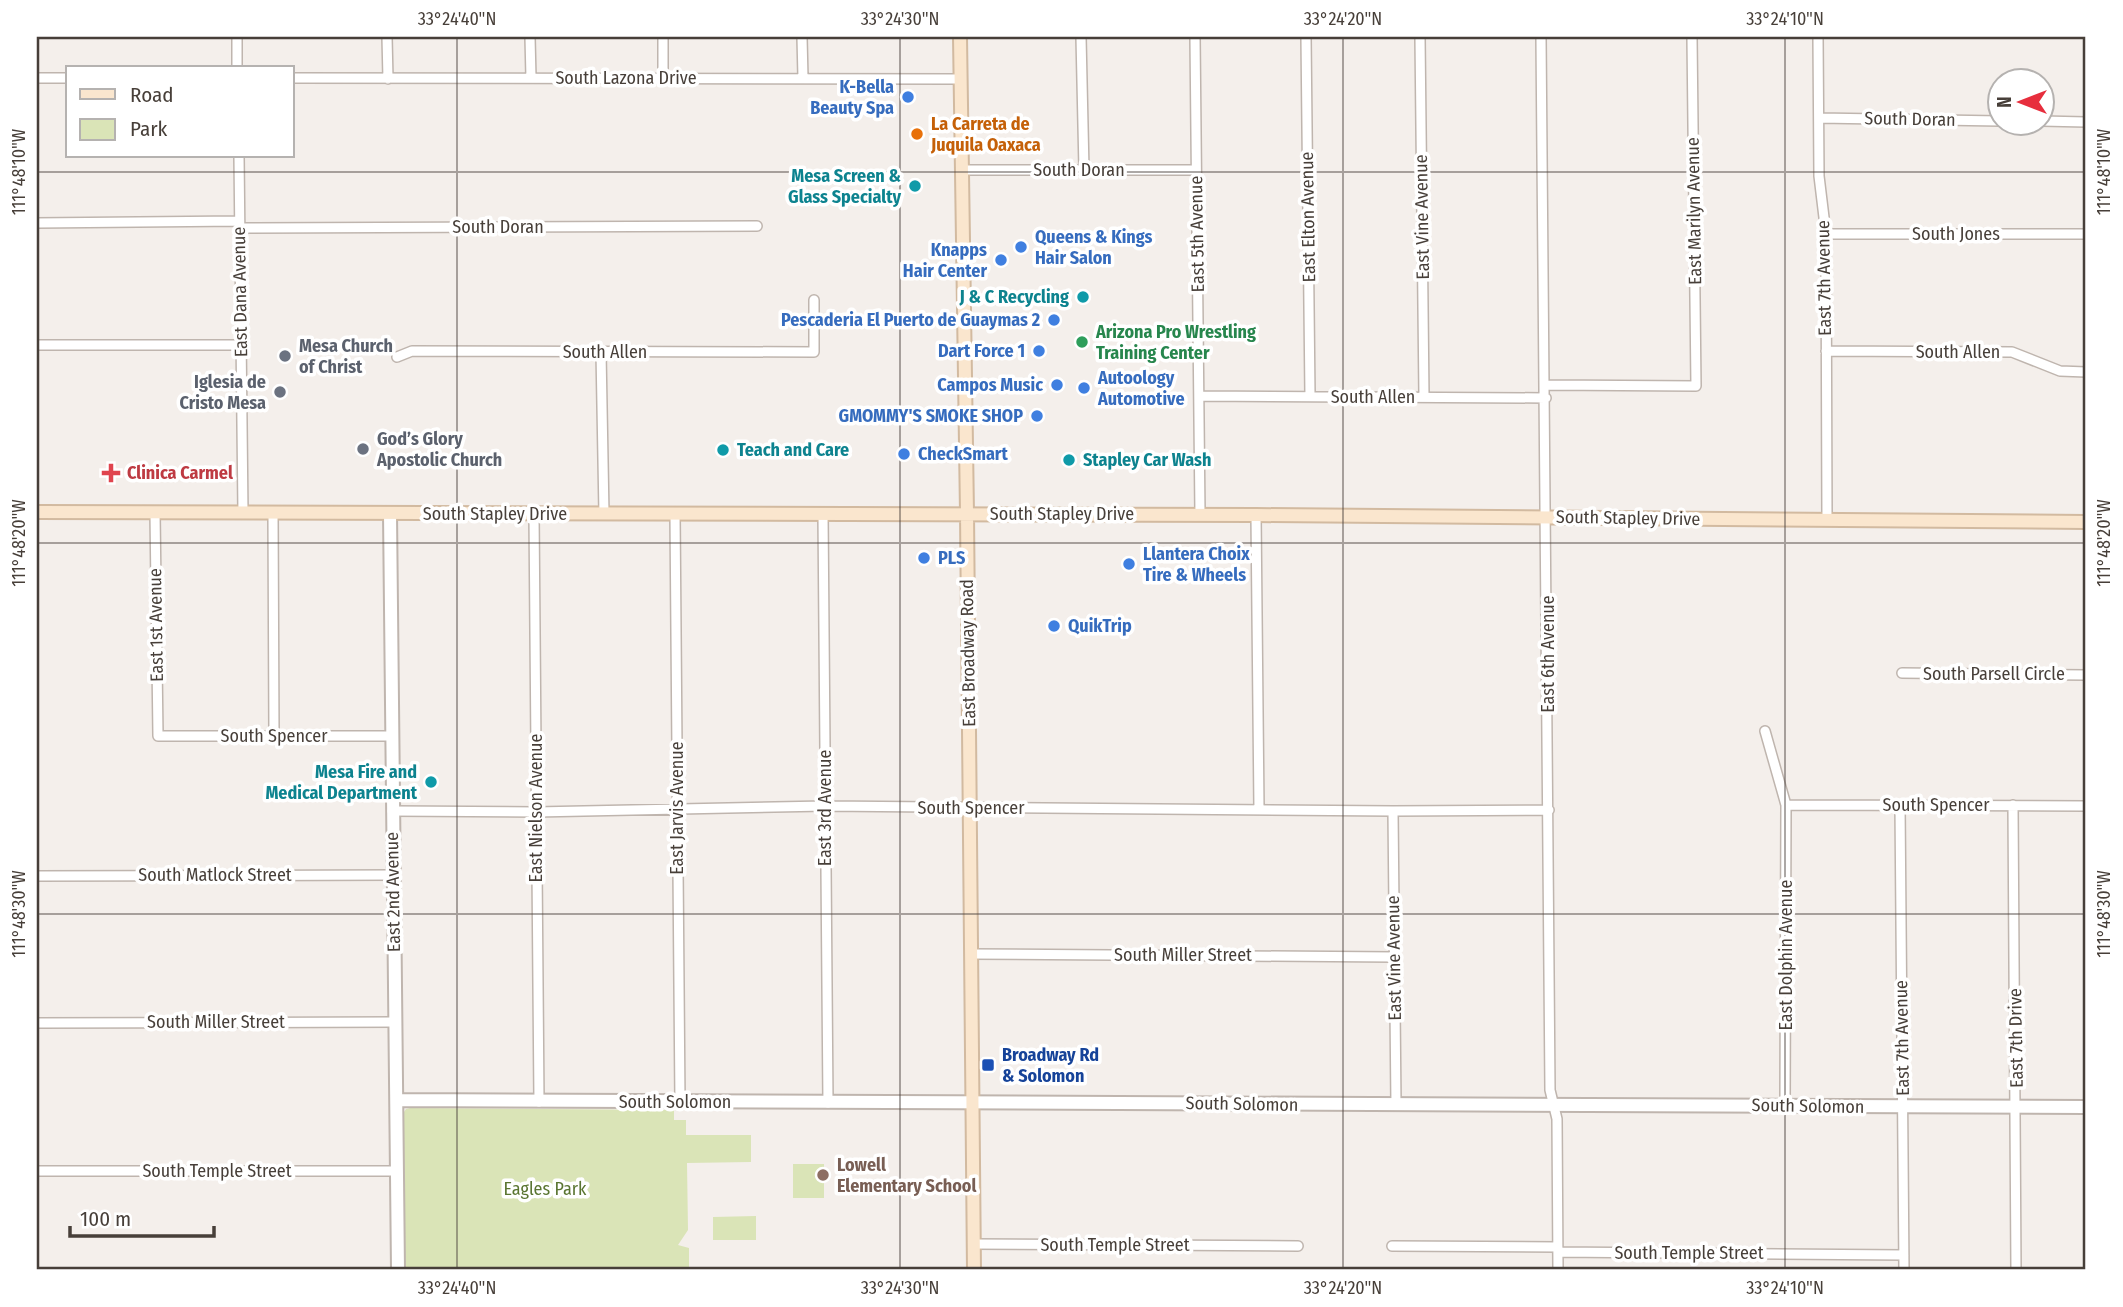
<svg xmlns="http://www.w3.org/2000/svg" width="2123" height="1307" font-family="'Fira Sans Condensed',sans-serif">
	<rect width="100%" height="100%" fill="#f4efeb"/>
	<!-- green -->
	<path fill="#dae4b7" d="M410 1108 674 1110V1120H686V1135H751V1162L687 1163 688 1230 678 1245 689 1248V1270H404L402 1115 406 1109Z
		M793 1164H824V1198H793Z
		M756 1216V1240H713V1217Z"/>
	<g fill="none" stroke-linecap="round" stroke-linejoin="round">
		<defs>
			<path id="minor" d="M237 37V68
				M387 37 388 79
				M530 37 531 78
				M663 37V78
				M802 37 803 78
				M1081 37 1084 170
				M1195 37 1200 514
				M1306 37 1310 396
				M1420 37 1424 397
				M1541 37 1550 1090 1557 1119 1558 1270
				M1818 37 1819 176 1826 234 1827 520
				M37 78H68
				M292 78 960 79
				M1819 118 2000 121
				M2042 121 2086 122
				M239 156 243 513
				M961 170H1196
				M37 223 239 221
				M239 228 757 226
				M1826 234H2086
				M37 345H241
				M1826 351 2012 352 2060 371 2086 372
				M601 352 604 514
				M397 357 412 351 814 352V300
				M1546 385 1696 386 1692 37
				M1199 396 1546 398
				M155 513 158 736H391
				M273 513 274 736
				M534 514 539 1102
				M675 514 680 1103
				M823 514 828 1103
				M1256 515 1259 809
				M1902 673 2086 675
				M1765 731 1786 805 1785 1105
				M1786 805 2086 806
				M1900 805 1904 1270
				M2013 805 2016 1270
				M392 811 536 812 825 806 1393 811 1549 810
				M1393 811 1396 1105
				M37 876 393 875
				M971 954 1394 957
				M37 1023 395 1022
				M37 1171H397
				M974 1244 1298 1246
				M1392 1246 1558 1247
				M1558 1252 1904 1255"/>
			<path id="tertiary" d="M390 513 398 1270
				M397 1100 2086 1107"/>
			<path id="secondary" d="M960 37 967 513 974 1270
				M37 512 1256 515 2086 522"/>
		</defs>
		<!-- minor casing -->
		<use href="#minor" stroke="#bfb5ae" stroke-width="12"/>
		<!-- tertiary casing -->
		<use href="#tertiary" stroke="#bfb5ae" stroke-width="16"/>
		<!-- secondary casing -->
		<use href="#secondary" stroke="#d2baa0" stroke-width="16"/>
		<!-- minor -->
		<use href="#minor" stroke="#fff" stroke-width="9"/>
		<!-- tertiary -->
		<use href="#tertiary" stroke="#fff" stroke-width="12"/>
		<!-- secondary -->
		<use href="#secondary" stroke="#fae6ce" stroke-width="12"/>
	</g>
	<!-- ticks -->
	<path fill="none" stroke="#473f39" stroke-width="2" stroke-opacity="0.45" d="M457 37V1270M900 37V1270M1343 37V1270M1785 37V1270M37 172H2086M37 543H2086M37 914H2086"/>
	<!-- markers -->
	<g fill="#3f7fe0" stroke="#fff" stroke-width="2.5">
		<circle cx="908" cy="97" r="7"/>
		<circle cx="1021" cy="247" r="7"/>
		<circle cx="1001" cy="260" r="7"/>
		<circle cx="1054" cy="320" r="7"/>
		<circle cx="1039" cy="351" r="7"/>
		<circle cx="1057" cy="385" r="7"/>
		<circle cx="1084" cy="388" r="7"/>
		<circle cx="1037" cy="416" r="7"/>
		<circle cx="904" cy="454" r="7"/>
		<circle cx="924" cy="558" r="7"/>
		<circle cx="1129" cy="564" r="7"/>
		<circle cx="1054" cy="626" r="7"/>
	</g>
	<circle fill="#e8710a" stroke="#fff" stroke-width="2.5" cx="917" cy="134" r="7"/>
	<g fill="#0f9aa8" stroke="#fff" stroke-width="2.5">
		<circle cx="915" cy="186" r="7"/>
		<circle cx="1083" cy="297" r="7"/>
		<circle cx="723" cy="450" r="7"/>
		<circle cx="1069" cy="460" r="7"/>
		<circle cx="431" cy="782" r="7"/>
	</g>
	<circle fill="#2e9e5b" stroke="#fff" stroke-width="2.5" cx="1082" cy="342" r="7"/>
	<g fill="#6b7280" stroke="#fff" stroke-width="2.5">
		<circle cx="285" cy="356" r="7"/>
		<circle cx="280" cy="392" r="7"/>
		<circle cx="363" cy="449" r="7"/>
	</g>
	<path fill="#e0444e" stroke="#fff" stroke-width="2.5" d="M107.5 462.5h7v7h7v7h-7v7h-7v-7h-7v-7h7z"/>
	<rect fill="#1a4fb4" stroke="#fff" stroke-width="2.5" x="981" y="1058" width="14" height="14" rx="3.5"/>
	<circle fill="#8d6e63" stroke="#fff" stroke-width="2.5" cx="823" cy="1175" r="7"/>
	<g text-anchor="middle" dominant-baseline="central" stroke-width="7" stroke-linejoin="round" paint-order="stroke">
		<!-- street labels -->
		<g font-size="18" fill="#473f39" stroke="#fff">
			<text x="626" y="78">South Lazona Drive</text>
			<text transform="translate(1910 119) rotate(1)">South Doran</text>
			<text x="1079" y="170">South Doran</text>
			<text transform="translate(1694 211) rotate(-91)">East Marilyn Avenue</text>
			<text transform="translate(1308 217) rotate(-91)">East Elton Avenue</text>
			<text transform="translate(1422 217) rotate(-91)">East Vine Avenue</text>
			<text x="498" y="227">South Doran</text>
			<text transform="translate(1197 234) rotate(-91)">East 5th Avenue</text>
			<text x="1956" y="234">South Jones</text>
			<text transform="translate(1824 278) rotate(-91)">East 7th Avenue</text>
			<text transform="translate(240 292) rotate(-91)">East Dana Avenue</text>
			<text x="605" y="352">South Allen</text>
			<text x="1958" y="352">South Allen</text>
			<text x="1373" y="397">South Allen</text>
			<text x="495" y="514">South Stapley Drive</text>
			<text x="1062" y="514">South Stapley Drive</text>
			<text transform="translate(1628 518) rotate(1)">South Stapley Drive</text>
			<text transform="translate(156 625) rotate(-91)">East 1st Avenue</text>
			<text transform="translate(968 653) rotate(-91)">East Broadway Road</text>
			<text transform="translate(1548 654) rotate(-90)">East 6th Avenue</text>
			<text x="1994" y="674">South Parsell Circle</text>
			<text x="274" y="736">South Spencer</text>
			<text x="1936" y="805">South Spencer</text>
			<text transform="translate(536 808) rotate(-90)">East Nielson Avenue</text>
			<text transform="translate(677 808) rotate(-90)">East Jarvis Avenue</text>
			<text transform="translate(825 808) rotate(-90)">East 3rd Avenue</text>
			<text x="971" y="808">South Spencer</text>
			<text x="215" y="875">South Matlock Street</text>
			<text transform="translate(393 892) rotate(-91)">East 2nd Avenue</text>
			<text x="1183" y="955">South Miller Street</text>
			<text transform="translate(1786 955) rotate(-90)">East Dolphin Avenue</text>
			<text transform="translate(1394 958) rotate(-91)">East Vine Avenue</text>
			<text x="216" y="1022">South Miller Street</text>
			<text transform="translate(1902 1038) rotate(-91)">East 7th Avenue</text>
			<text transform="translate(2016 1038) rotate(-91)">East 7th Drive</text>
			<text x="675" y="1102">South Solomon</text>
			<text transform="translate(1242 1104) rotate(1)">South Solomon</text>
			<text transform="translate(1808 1106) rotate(1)">South Solomon</text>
			<text x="217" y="1171">South Temple Street</text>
			<text x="1115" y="1245">South Temple Street</text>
			<text x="1689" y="1253">South Temple Street</text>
		</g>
		<!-- shop labels -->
		<g font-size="18" font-weight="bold" fill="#366cbe" stroke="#fff" text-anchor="end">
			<text x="894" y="87">K-Bella<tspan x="894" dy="21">Beauty Spa</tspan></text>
			<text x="1035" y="237" text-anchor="start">Queens &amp; Kings<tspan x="1035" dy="21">Hair Salon</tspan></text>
			<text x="987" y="250">Knapps<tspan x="987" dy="21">Hair Center</tspan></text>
			<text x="1040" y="320">Pescaderia El Puerto de Guaymas 2</text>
			<text x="1025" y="351">Dart Force 1</text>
			<text x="1098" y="378" text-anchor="start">Autoology<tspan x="1098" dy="21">Automotive</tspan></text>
			<text x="1043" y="385">Campos Music</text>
			<text x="1023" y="416">GMOMMY'S SMOKE SHOP</text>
			<text x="918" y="454" text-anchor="start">CheckSmart</text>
			<text x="1143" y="554" text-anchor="start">Llantera Choix<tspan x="1143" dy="21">Tire &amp; Wheels</tspan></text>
			<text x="938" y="558" text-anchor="start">PLS</text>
			<text x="1068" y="626" text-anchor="start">QuikTrip</text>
		</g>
		<!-- food labels -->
		<g font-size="18" font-weight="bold" fill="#c56008" stroke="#fff" text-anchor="start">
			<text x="931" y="124">La Carreta de<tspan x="931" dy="21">Juquila Oaxaca</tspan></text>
		</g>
		<!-- culture labels -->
		<g font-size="18" font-weight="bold" fill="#0d838f" stroke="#fff" text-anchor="end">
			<text x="901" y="176">Mesa Screen &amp;<tspan x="901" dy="21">Glass Specialty</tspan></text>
			<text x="1069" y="297">J &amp; C Recycling</text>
			<text x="737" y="450" text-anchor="start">Teach and Care</text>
			<text x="1083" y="460" text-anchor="start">Stapley Car Wash</text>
			<text x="417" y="772">Mesa Fire and<tspan x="417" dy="21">Medical Department</tspan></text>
		</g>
		<!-- leisure labels -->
		<g font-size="18" font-weight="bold" fill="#27864d" stroke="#fff" text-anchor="start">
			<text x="1096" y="332">Arizona Pro Wrestling<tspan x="1096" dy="21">Training Center</tspan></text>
		</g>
		<!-- worship labels -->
		<g font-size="18" font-weight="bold" fill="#5b616d" stroke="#fff" text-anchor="start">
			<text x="299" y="346">Mesa Church<tspan x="299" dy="21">of Christ</tspan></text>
			<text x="266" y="382" text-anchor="end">Iglesia de<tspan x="266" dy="21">Cristo Mesa</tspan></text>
			<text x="377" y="439">God’s Glory<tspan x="377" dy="21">Apostolic Church</tspan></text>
		</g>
		<!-- health labels -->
		<g font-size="18" font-weight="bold" fill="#be3a42" stroke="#fff" text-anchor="start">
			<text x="127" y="473">Clinica Carmel</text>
		</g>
		<!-- transit labels -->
		<g font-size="18" font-weight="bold" fill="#164399" stroke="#fff" text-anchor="start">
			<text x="1002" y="1055">Broadway Rd<tspan x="1002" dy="21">&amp; Solomon</tspan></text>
		</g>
		<!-- education labels -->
		<g font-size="18" font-weight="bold" fill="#785e54" stroke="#fff" text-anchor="start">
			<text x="837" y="1165">Lowell<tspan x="837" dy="21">Elementary School</tspan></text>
		</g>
		<!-- park labels -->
		<g font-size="18" fill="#5a7531" stroke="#fff">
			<text x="545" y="1189">Eagles Park</text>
		</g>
	</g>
	<!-- border -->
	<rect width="2123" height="1307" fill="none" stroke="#ffffff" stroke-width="77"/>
	<!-- legend -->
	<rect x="66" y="66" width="228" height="91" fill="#ffffff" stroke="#b5b2b0" stroke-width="2"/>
	<rect x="80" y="89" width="35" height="10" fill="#fae6ce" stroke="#b5b2b0" stroke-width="2"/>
	<text x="130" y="102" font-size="21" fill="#473f39">Road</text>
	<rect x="80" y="119" width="35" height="21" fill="#dae4b7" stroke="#b5b2b0" stroke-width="2"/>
	<text x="130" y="136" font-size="21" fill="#473f39">Park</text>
	<!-- north arrow -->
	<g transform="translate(2021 102) rotate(270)"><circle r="33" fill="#ffffff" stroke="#b5b2b0" stroke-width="2"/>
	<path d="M0-5L12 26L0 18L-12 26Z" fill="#e72e3d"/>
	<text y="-10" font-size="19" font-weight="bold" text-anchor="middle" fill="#473f39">N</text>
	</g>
	<!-- scale -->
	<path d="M70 1226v10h144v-10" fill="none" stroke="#473f39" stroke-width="3.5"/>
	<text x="80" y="1226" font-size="21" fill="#473f39" stroke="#ffffff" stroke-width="5" paint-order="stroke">100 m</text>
	<rect x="38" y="38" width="2046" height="1230" fill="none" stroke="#473f39" stroke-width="2.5"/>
	<g font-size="18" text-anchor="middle" fill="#473f39">
		<text x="457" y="25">33°24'40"N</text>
		<text x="900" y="25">33°24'30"N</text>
		<text x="1343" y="25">33°24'20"N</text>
		<text x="1785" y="25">33°24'10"N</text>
		<text transform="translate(2104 172) rotate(-90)" y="6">111°48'10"W</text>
		<text transform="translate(19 172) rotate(-90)" y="6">111°48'10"W</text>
		<text transform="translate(2104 543) rotate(-90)" y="6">111°48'20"W</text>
		<text transform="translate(19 543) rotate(-90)" y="6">111°48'20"W</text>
		<text transform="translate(2104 914) rotate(-90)" y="6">111°48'30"W</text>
		<text transform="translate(19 914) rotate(-90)" y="6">111°48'30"W</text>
		<text x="457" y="1294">33°24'40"N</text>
		<text x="900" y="1294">33°24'30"N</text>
		<text x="1343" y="1294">33°24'20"N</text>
		<text x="1785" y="1294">33°24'10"N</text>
	</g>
</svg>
